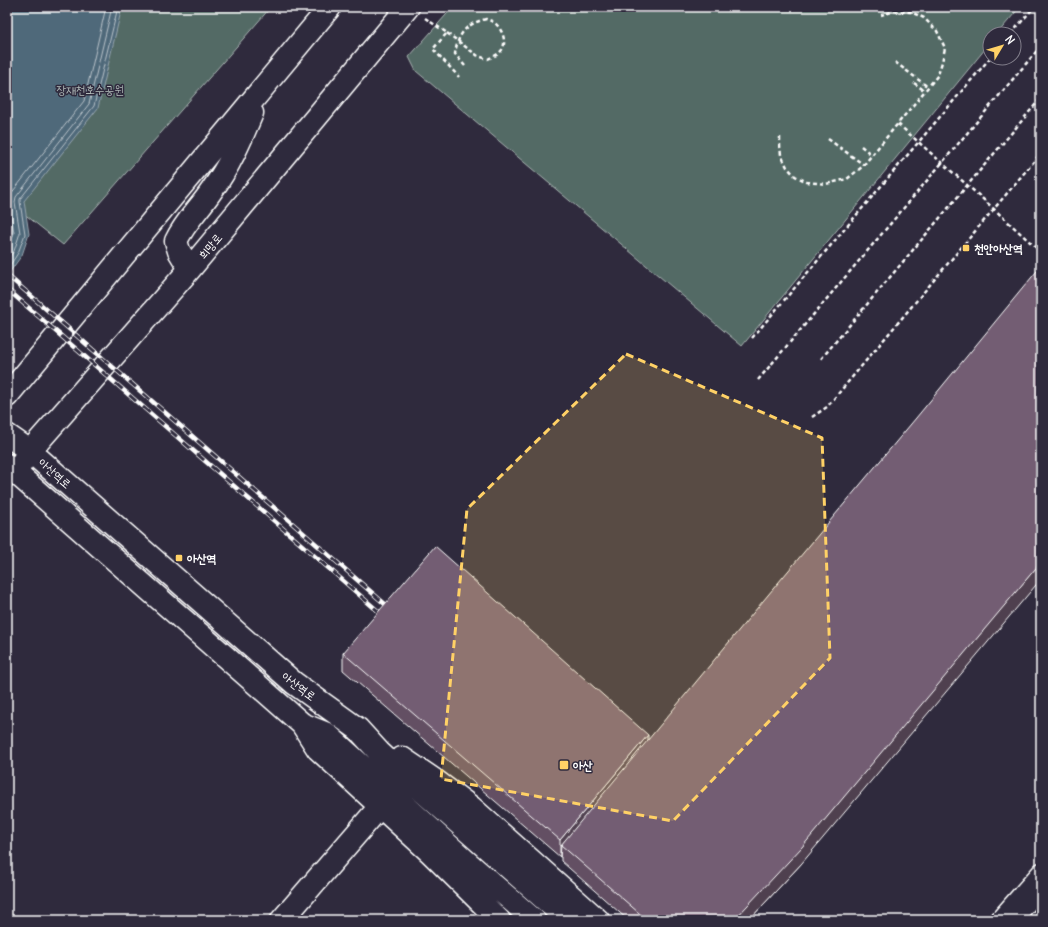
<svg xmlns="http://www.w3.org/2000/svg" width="1048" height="927" font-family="Delius,'Poor Story',sans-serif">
	<rect width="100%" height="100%" fill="#2f2a3d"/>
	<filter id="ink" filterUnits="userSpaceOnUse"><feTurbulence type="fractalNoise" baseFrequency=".025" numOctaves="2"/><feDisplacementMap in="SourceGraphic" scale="8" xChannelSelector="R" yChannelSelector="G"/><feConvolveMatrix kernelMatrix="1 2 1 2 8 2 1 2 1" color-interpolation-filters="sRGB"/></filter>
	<g filter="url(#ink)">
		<!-- green -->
		<path fill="#536a65" stroke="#a9b4b2" d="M7 7H271L63 245 7 200Z
			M453 7H1020L997 34H990V43L742 346 416 71 409 57Z"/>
		<!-- water -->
		<path fill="#50697a" stroke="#96a5af" d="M7 7H122L98 108 24 201 29 234 22 255 7 276Z"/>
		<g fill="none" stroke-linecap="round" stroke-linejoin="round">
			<!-- shore -->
			<path stroke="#b9c3ca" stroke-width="1" d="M7 250 14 233 9 203 10 195 84 101 106 7
				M7 261 14 251 20 233 15 202 16 197 89 104 112 7
				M7 270 18 253 25 234 20 202V199L94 106 118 7"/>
			<defs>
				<path id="street" d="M998 920 1041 871
					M1014 920 1041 889"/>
				<path id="secondary" d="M190 269 179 251 176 241C185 222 200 208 212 190 229 167 241 139 252 113
					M7 396 330 7
					M7 435 30 451 294 683 358 729 379 752 405 776 568 920
					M21 464 30 451 190 269 408 7
					M7 465 302 724 327 734 466 861 534 920
					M302 724 318 749 431 853 499 920
					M402 758 436 781 471 807 598 920
					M282 920 390 795"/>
			</defs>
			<!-- street casing -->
			<use href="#street" stroke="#fff" stroke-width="19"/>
			<!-- secondary casing -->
			<use href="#secondary" stroke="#fff" stroke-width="25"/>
			<!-- path -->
			<path stroke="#fff" stroke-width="2.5" stroke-dasharray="4 3" stroke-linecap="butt" d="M425 18 447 33 433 49 459 77
				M1011 34 1034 7
				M895 62 928 87
				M465 66 455 54C458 33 466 24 486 19 489 20 492 21 495 23 502 29 508 43 501 51 498 55 492 57 488 59L478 56
				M914 83 925 91
				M898 124 984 200 1041 252
				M780 137V146L781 155 787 167 795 176 807 182 826 184 847 179 862 167 938 75 942 62 945 48 937 31 924 18 911 12 895 11 881 15
				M828 139 864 165
				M861 146 872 155
				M752 338 990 58
				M821 359 1041 98
				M758 380 1041 46
				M812 417 827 407 1041 153"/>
			<!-- street -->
			<use href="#street" stroke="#2f2a3d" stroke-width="16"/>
			<!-- secondary -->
			<use href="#secondary" stroke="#2f2a3d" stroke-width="22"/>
			<defs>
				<path id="rail" d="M7 275 393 611
					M7 289 386 618"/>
			</defs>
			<!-- rail casing -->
			<use href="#rail" stroke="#fff" stroke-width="4.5"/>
			<!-- rail -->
			<use href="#rail" stroke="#2f2a3d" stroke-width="3" stroke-dasharray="9" stroke-linecap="butt"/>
			<!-- path-bridge -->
			<path stroke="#fff" stroke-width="2.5" stroke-dasharray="4 3" stroke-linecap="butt" d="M447 33 478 56"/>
		</g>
		<!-- wall -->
		<path fill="#635063" stroke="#fff" d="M343 653 648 739 802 863 749 920H628L561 861V857H560L343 670Z"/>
		<!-- shaded-wall -->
		<path fill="#504150" stroke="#fff" d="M1041 562V579L802 863 749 920H734Z
			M648 735V752L561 845 560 857V840Z"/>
		<!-- building -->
		<path fill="#735d73" stroke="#fff" d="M1041 266V562L802 847 734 920H647L561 845 768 595 916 418Z
			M435 546 648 735 560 840 343 653Z"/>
	</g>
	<!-- marked area -->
	<path fill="#ffd166" fill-opacity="0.2" stroke="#ffd166" stroke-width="3" stroke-dasharray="8 5" stroke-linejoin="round" d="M626 354 822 438 830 658 673 821 441 779 467 509Z"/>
	<!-- markers -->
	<g fill="#ffd166" stroke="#2f2a3d" stroke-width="1.5">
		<rect x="962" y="244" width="8" height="8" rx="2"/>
		<rect x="175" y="554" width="8" height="8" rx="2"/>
		<rect x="559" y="760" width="10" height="10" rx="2"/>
	</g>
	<g text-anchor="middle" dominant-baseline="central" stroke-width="3" stroke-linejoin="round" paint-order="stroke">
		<!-- park labels -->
		<g font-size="12" fill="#b2bcba" stroke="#2f2a3d">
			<text x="90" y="89">장재천호수공원</text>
		</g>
		<!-- street labels -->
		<g font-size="12" fill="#fff" stroke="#2f2a3d">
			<text transform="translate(210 246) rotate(-50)">희망로</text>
			<text transform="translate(55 473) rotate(41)">아산역로</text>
			<text transform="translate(299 686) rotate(37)">아산역로</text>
		</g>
		<!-- poi labels -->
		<g font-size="12" font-weight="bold" fill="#fff" stroke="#2f2a3d" text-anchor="start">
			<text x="974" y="248">천안아산역</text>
			<text x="187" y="558">아산역</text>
			<text x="573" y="765">아산</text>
		</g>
	</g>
	<!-- margin -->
	<rect width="1048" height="927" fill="none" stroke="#2f2a3d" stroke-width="24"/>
	<rect x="12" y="12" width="1024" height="903" fill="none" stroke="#fff" stroke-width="1.5" filter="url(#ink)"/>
	<!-- north arrow -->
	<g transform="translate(1002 46) rotate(52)"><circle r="19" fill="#2f2a3d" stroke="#827f8b"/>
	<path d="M0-3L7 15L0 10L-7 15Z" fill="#ffd166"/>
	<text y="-6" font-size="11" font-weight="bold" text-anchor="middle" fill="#ffffff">N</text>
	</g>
</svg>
